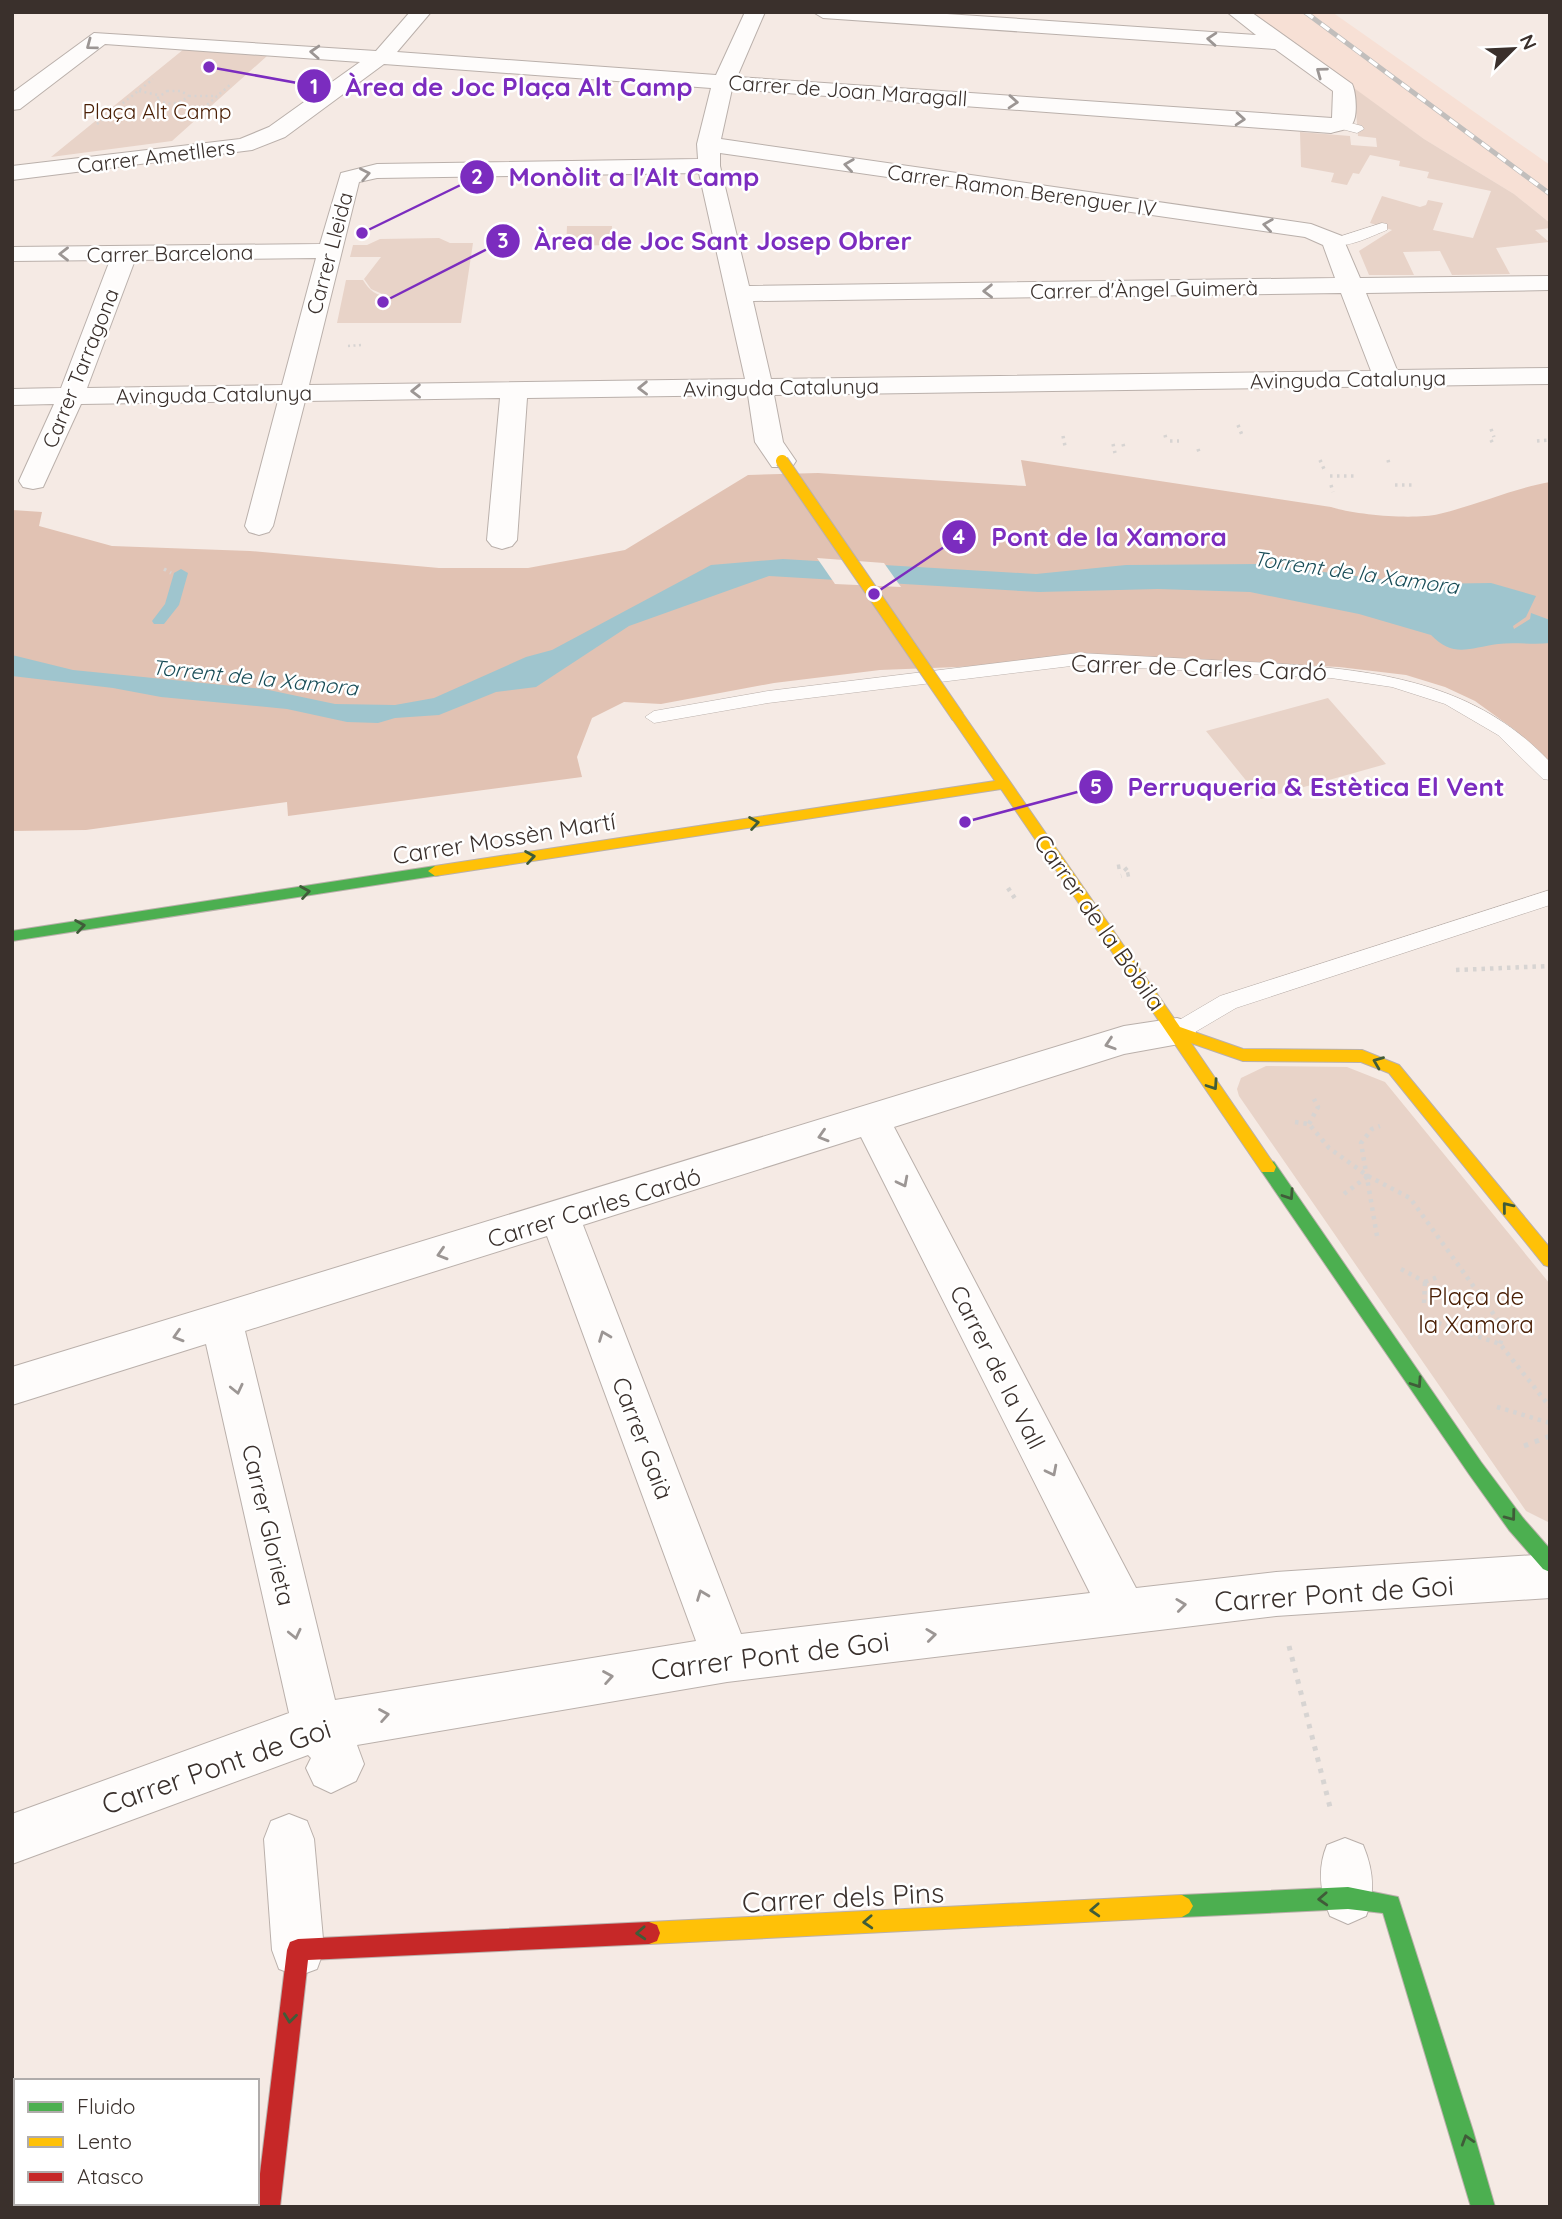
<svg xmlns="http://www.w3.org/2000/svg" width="1562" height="2219" font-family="Quicksand,sans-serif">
	<rect width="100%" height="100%" fill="#f5eae4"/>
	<!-- built -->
	<path fill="#f7e0d5" d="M1248 12H1332L1550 165V223L1514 194 1424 139Z"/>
	<!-- green -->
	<path fill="#e8d3c8" d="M184 49 267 56 172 141 51 157Z
		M1354 88 1424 139 1514 194 1550 223V228L1535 230 1549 242 1496 248 1510 274 1452 275 1440 251 1403 252 1414 275H1369L1359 251 1392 230 1370 223 1382 196 1420 207 1426 205 1428 200 1443 203 1433 230 1473 238 1491 191 1427 178 1429 172 1399 166 1400 161 1370 155 1359 174 1353 173 1347 185 1331 182 1334 173 1301 167 1300 132 1350 136 1351 145 1377 147 1376 138 1358 136Z
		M567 226H612L611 245 566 246Z
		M439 238 450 243H473L461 323H337L346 280H363C369 290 376 296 389 297L371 289 364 279 381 257H350L353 245H367L380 239Z
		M1328 698 1386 764 1261 799 1206 731Z
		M1266 1066 1347 1067 1385 1082 1550 1284V1523L1526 1511 1239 1096 1237 1089 1241 1078Z"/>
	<!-- forest -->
	<path fill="#e1c2b3" d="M1021 460 1331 507C1356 515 1413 520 1439 514 1477 505 1511 489 1550 482V760L1543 759 1515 730 1475 701 1445 687 1406 675 1339 667 1075 654 983 666 880 670 774 683 661 704 624 702 592 718 577 757 582 777 288 816 287 802 86 830 12 831V510L42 512 39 526 112 546 250 551 439 568H528L625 550 748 475 818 473 1026 486Z"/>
	<!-- water -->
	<path fill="#9fc5ce" d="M783 559 1036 574 1126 565 1260 564 1419 584 1491 583 1536 596 1526 617 1513 626 1514 629 1530 619 1531 613 1550 620V643C1533 645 1515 642 1498 644 1469 648 1453 658 1431 635L1359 614 1250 592 1158 589 1039 592 769 576 629 626 536 687 496 692 439 715 395 718 378 723 347 722 287 709 161 697 113 688 12 676V655L73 670 264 689 335 704 395 705 434 698 526 657 552 650 711 565Z"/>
	<!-- pier -->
	<path fill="#f5eae4" d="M817 558 884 563 901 587 835 584Z"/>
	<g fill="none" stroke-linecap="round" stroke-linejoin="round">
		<!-- stream -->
		<path fill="#9fc5ce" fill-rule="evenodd" d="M181 569 188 573 179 605 164 624H154L152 621 165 604 174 573Z"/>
		<defs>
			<path id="lane" d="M1339 120 1362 126 1364 129 1357 133 1334 127V121Z
				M1382 223 1387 224V230C1371 236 1341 253 1326 241Z
				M1079 653C1136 656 1193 659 1250 662 1360 668 1470 676 1550 762V780L1543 779 1498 735 1445 704 1392 687 1331 678 1079 665 768 703 654 723 645 717 654 711 768 691Z
				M1550 890V905L1236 1008 1185 1038 1177 1040 1169 1038 1166 1032 1169 1026 1220 996Z"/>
			<path id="street" d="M410 12H431L397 52 716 75 745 12H765L737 77 1332 118 1333 91 1275 49 823 18 813 12H917L1256 35 1227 12H1251L1352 84C1356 92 1358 117 1352 124 1349 130 1337 131 1331 133L732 89 721 139 1311 224 1342 236 1360 278 1550 276 1549 290 1366 293 1397 370 1550 368V384L774 395 783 442 796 461 792 467H772L755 442 748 395 527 398 517 540 512 546 502 549 492 546 487 540 500 398 305 401 273 526 269 532 259 535 249 532 245 526 278 401 81 404 43 487 33 489 23 487 19 481 54 404 12 405V389L61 388 110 260 12 261V247L320 244 341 173 377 164 698 159 697 144 711 88 384 64 285 137 252 150 12 180V166L240 139 269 127 360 62 105 44 20 109 12 110V93L94 33 376 51ZM720 153 1305 237 1323 245 1335 278 749 286 720 166ZM699 173 745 379 309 385 359 182 377 178ZM316 258 282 385 87 388 135 260ZM1341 293 1371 371 771 379 753 301Z
				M1177 1018 1190 1022 1196 1032 1190 1042 1124 1054 894 1127 1136 1588 1276 1572 1550 1554V1598L1276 1616 727 1682 357 1745 364 1764 356 1781 331 1793 314 1785 306 1768 311 1758 308 1755 12 1864V1814L289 1713 206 1344 12 1405V1367L1124 1026ZM861 1137 1090 1593 741 1634 583 1225ZM547 1236 696 1641 335 1700 245 1331Z
				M289 1814 307 1821 314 1839 324 1950 317 1969 298 1976 279 1969 272 1950 264 1839 271 1821Z
				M1345 1838 1363 1845C1373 1869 1376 1892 1366 1916L1348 1924 1330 1916C1320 1892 1317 1869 1327 1845Z"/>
			<path id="fast" d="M435 866 442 871 440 875 12 941V931Z
				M1268 1160 1274 1162 1481 1462 1523 1518 1550 1549V1572L1543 1569 1509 1530 1469 1474 1262 1172 1260 1167 1262 1162Z
				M1348 1887 1398 1897 1473 2131 1495 2207H1471L1383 1913 1348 1909 1182 1917 1175 1913 1171 1906 1175 1899 1182 1895Z"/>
			<path id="slow" d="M958 713 963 714 1180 1027 1243 1049 1362 1050 1399 1065 1550 1248V1267L1544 1265 1389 1073 1361 1062 1243 1061 1191 1043 1276 1167 1274 1172H1262L1001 789 435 876 428 871 435 866 995 781 951 717Z
				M1182 1895 1189 1899 1193 1906 1189 1913 1182 1917 649 1944 641 1941 638 1933 641 1925 649 1922Z"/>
			<path id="jam" d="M649 1922 657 1925 660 1933 657 1941 649 1944 308 1960 280 2207H256L287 1950 290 1942 298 1939Z"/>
		</defs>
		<!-- lane casing -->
		<use href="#lane" stroke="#bab0ab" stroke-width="1"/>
		<!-- street casing -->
		<use href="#street" stroke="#bab0ab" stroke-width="2"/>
		<!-- fast casing -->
		<use href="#fast" stroke="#bab0ab" stroke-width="2"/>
		<!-- slow casing -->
		<use href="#slow" stroke="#bab0ab" stroke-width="2"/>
		<!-- jam casing -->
		<use href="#jam" stroke="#bab0ab" stroke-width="2"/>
		<!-- path-far3 -->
		<path stroke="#d7d4d2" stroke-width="2.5" stroke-dasharray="2 3.5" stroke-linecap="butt" d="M139 91 158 95
			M167 91H181L189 96C178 105 168 106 156 99Z
			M189 96H217
			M199 112 232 83
			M108 115 132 119
			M147 118 165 104
			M97 124 153 79
			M348 346 362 345"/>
		<!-- path-far2 -->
		<path stroke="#d7d4d2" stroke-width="3.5" stroke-dasharray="2.5 4.5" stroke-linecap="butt" d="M1238 425 1242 435
			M1491 429 1494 437
			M1165 435 1166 439
			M1063 436 1065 446
			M1491 440 1493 444
			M1170 441H1179
			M1537 441 1550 440
			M1113 444 1115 453
			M1123 444 1124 448
			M1198 449 1199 452
			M1320 460 1324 469
			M1388 460 1389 464
			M1330 476H1357
			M1331 485 1333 492
			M1395 485H1413
			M164 569 171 573"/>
		<!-- path-far1 -->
		<path stroke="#d7d4d2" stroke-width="4.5" stroke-dasharray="3.5 5" stroke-linecap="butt" d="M1117 867 1123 866 1130 874 1121 876
			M1008 888 1016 900
			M1456 970 1550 966
			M1295 1122 1309 1124 1329 1148 1368 1176 1410 1198 1505 1330 1500 1344
			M1309 1124 1318 1107 1314 1099
			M1344 1194 1368 1176
			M1377 1236 1361 1143 1372 1129 1380 1126
			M1401 1269 1425 1282
			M1425 1282 1438 1277
			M1424 1303 1425 1282
			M1438 1323 1500 1344 1550 1407
			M1497 1407 1550 1423"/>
		<!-- path -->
		<path stroke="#d7d4d2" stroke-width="5" stroke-dasharray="4.5 7" stroke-linecap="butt" d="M1524 1446 1550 1436
			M1289 1646 1331 1811"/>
		<!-- lane -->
		<use href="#lane" fill="#fefcfb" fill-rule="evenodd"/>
		<!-- street -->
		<use href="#street" fill="#fefcfb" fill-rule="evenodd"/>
		<!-- fast -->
		<use href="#fast" fill="#4caf50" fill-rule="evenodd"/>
		<!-- slow -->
		<use href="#slow" fill="#ffc107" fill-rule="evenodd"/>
		<!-- jam -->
		<use href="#jam" fill="#c62828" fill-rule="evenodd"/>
		<defs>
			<path id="rail" d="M1305 12 1550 194"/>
		</defs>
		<!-- rail casing -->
		<use href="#rail" stroke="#c1bebc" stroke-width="5"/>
		<!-- rail -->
		<use href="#rail" stroke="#fff" stroke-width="3.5" stroke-dasharray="10" stroke-linecap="butt"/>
		<defs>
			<path id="slow-bridge" d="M782 461 958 717"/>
		</defs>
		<!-- slow-bridge casing -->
		<use href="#slow-bridge" stroke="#bab0ab" stroke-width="14" stroke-linecap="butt"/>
		<!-- slow-bridge -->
		<use href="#slow-bridge" stroke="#ffc107" stroke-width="12"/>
	</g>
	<!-- one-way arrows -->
	<defs><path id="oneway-chevron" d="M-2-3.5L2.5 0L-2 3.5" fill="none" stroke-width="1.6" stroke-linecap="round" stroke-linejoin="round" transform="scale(1.75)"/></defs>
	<g stroke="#9c9694">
		<use href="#oneway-chevron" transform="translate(1212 39) rotate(-176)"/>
		<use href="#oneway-chevron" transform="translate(91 45) rotate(143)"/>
		<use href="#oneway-chevron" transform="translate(315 52) rotate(-177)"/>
		<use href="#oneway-chevron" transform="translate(1321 72) rotate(-144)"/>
		<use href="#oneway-chevron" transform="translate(1013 102) rotate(4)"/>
		<use href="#oneway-chevron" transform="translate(1240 119) rotate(4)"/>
		<use href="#oneway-chevron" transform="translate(849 165) rotate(-172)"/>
		<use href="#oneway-chevron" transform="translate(365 174) rotate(-11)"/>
		<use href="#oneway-chevron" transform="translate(1268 225) rotate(-172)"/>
		<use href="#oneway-chevron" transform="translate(64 254) rotate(180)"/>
		<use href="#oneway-chevron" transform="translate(988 291) rotate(179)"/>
		<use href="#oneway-chevron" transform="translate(643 388) rotate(179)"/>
		<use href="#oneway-chevron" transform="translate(416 391) rotate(179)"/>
		<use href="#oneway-chevron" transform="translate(1110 1044) rotate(162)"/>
		<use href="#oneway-chevron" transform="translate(823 1136) rotate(163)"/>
		<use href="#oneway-chevron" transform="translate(903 1182) rotate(63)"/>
		<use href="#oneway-chevron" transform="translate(442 1254) rotate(163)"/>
		<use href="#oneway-chevron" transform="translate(178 1336) rotate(163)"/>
		<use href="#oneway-chevron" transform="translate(604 1336) rotate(-111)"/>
		<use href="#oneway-chevron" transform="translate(237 1389) rotate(77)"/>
		<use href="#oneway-chevron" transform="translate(1052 1471) rotate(63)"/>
		<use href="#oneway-chevron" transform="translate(702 1595) rotate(-111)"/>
		<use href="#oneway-chevron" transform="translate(1181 1605) rotate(-7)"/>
		<use href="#oneway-chevron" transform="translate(295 1634) rotate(77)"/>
		<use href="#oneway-chevron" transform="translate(931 1635) rotate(-7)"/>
		<use href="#oneway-chevron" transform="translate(608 1677) rotate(-10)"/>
		<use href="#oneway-chevron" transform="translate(384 1715) rotate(-10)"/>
	</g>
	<g stroke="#405c39">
		<use href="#oneway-chevron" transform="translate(754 823) rotate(-9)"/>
		<use href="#oneway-chevron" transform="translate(530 857) rotate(-9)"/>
		<use href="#oneway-chevron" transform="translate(305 892) rotate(-9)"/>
		<use href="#oneway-chevron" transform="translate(80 926) rotate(-9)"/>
		<use href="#oneway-chevron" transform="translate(1378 1062) rotate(-158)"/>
		<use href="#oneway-chevron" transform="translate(1213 1085) rotate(56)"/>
		<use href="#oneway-chevron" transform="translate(1289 1195) rotate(56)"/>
		<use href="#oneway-chevron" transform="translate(1507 1207) rotate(-129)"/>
		<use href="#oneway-chevron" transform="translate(1417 1383) rotate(56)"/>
		<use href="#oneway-chevron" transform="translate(1511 1516) rotate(53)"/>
		<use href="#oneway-chevron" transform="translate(1323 1899) rotate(177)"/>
		<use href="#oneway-chevron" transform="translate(1095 1910) rotate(177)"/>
		<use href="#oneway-chevron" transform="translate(868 1922) rotate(177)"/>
		<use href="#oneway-chevron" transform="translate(641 1933) rotate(177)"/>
		<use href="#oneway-chevron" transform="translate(290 2018) rotate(97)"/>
		<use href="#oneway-chevron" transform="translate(1467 2140) rotate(-107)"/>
	</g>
	<g text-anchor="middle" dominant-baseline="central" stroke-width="5" stroke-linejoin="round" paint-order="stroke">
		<!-- far-street labels -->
		<g font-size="21" fill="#3a302c" stroke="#fff">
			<text transform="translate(848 90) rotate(4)">Carrer de Joan Maragall</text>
			<text transform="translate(156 156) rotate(-7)">Carrer Ametllers</text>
			<text transform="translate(1022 190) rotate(8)">Carrer Ramon Berenguer IV</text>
			<text transform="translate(170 253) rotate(-1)">Carrer Barcelona</text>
			<text transform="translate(329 253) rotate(-75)">Carrer Lleida</text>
			<text transform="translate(1144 289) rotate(-1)">Carrer d'Àngel Guimerà</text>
			<text transform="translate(80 368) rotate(-68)">Carrer Tarragona</text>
			<text transform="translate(1348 379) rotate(-1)">Avinguda Catalunya</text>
			<text transform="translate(781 387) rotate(-1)">Avinguda Catalunya</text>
			<text transform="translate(214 394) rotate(-1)">Avinguda Catalunya</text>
		</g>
		<!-- far-park labels -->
		<g font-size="21" fill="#4b2006" stroke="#fff">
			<text x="157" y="111">Plaça Alt Camp</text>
		</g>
		<!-- far-water labels -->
		<g font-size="21" font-style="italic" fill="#184c57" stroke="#fff">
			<text transform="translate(1356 572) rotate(8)">Torrent de la Xamora</text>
			<text transform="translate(255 677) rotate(6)">Torrent de la Xamora</text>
		</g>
		<!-- street labels -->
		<g font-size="24" fill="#3a302c" stroke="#fff">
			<text transform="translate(1199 667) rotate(2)">Carrer de Carles Cardó</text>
			<text transform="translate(504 838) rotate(-9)">Carrer Mossèn Martí</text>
			<text transform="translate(1100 922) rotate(55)">Carrer de la Bòbila</text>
			<text transform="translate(594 1207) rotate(-17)">Carrer Carles Cardó</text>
			<text transform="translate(998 1367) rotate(63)">Carrer de la Vall</text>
			<text transform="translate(643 1438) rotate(69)">Carrer Gaià</text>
			<text transform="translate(269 1525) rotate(77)">Carrer Glorieta</text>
		</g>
		<!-- park labels -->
		<g font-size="24" fill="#4b2006" stroke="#fff">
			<text x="1476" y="1296">Plaça de<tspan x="1476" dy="28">la Xamora</tspan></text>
		</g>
		<!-- near-street labels -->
		<g font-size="28" fill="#3a302c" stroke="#fff">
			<text transform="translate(1334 1593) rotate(-4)">Carrer Pont de Goi</text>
			<text transform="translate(770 1655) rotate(-7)">Carrer Pont de Goi</text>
			<text transform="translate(216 1766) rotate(-19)">Carrer Pont de Goi</text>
			<text transform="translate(843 1897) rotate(-3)">Carrer dels Pins</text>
		</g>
	</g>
	<!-- callouts -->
	<path fill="none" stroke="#7b2cbf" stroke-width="2.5" d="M209 67L314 86M362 233L477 177M383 302L503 241M874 594L959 537M965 822L1096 787"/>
	<g fill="#7b2cbf" stroke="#fff" stroke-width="2.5">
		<circle cx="209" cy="67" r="7"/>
		<circle cx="362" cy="233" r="7"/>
		<circle cx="383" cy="302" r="7"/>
		<circle cx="874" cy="594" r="7"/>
		<circle cx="965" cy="822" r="7"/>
		<circle cx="314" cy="86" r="18"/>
		<circle cx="477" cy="177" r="18"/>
		<circle cx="503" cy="241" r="18"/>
		<circle cx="959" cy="537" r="18"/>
		<circle cx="1096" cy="787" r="18"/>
	</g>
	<g font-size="21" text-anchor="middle" font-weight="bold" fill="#fff">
		<text x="314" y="94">1</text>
		<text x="477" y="184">2</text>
		<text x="503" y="248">3</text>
		<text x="959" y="544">4</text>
		<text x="1096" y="794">5</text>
	</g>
	<g font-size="26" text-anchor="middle" font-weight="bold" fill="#7b2cbf" stroke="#fff" stroke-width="5" stroke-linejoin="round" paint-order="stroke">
		<text x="519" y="96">Àrea de Joc Plaça Alt Camp</text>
		<text x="634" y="186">Monòlit a l'Alt Camp</text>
		<text x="723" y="250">Àrea de Joc Sant Josep Obrer</text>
		<text x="1109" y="546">Pont de la Xamora</text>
		<text x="1316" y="796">Perruqueria &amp; Estètica El Vent</text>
	</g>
	<!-- border -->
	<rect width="1562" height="2219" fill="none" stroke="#3a302c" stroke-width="28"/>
	<!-- legend -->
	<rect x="14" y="2079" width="245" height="126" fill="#ffffff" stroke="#b0acab" stroke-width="2"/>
	<rect x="28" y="2102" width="35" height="10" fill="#4caf50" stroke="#b0acab" stroke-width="2"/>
	<text x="77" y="2114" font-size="21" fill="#3a302c">Fluido</text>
	<rect x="28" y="2137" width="35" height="10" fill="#ffc107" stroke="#b0acab" stroke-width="2"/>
	<text x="77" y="2149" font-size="21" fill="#3a302c">Lento</text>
	<rect x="28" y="2172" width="35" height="10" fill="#c62828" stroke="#b0acab" stroke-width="2"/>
	<text x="77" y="2184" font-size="21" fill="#3a302c">Atasco</text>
	<!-- north arrow -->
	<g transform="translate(1513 49) rotate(66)" stroke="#ffffff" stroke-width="5" paint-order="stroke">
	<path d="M0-5L12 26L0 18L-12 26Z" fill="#3a302c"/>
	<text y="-10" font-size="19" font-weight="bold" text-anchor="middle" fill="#3a302c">N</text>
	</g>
</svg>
